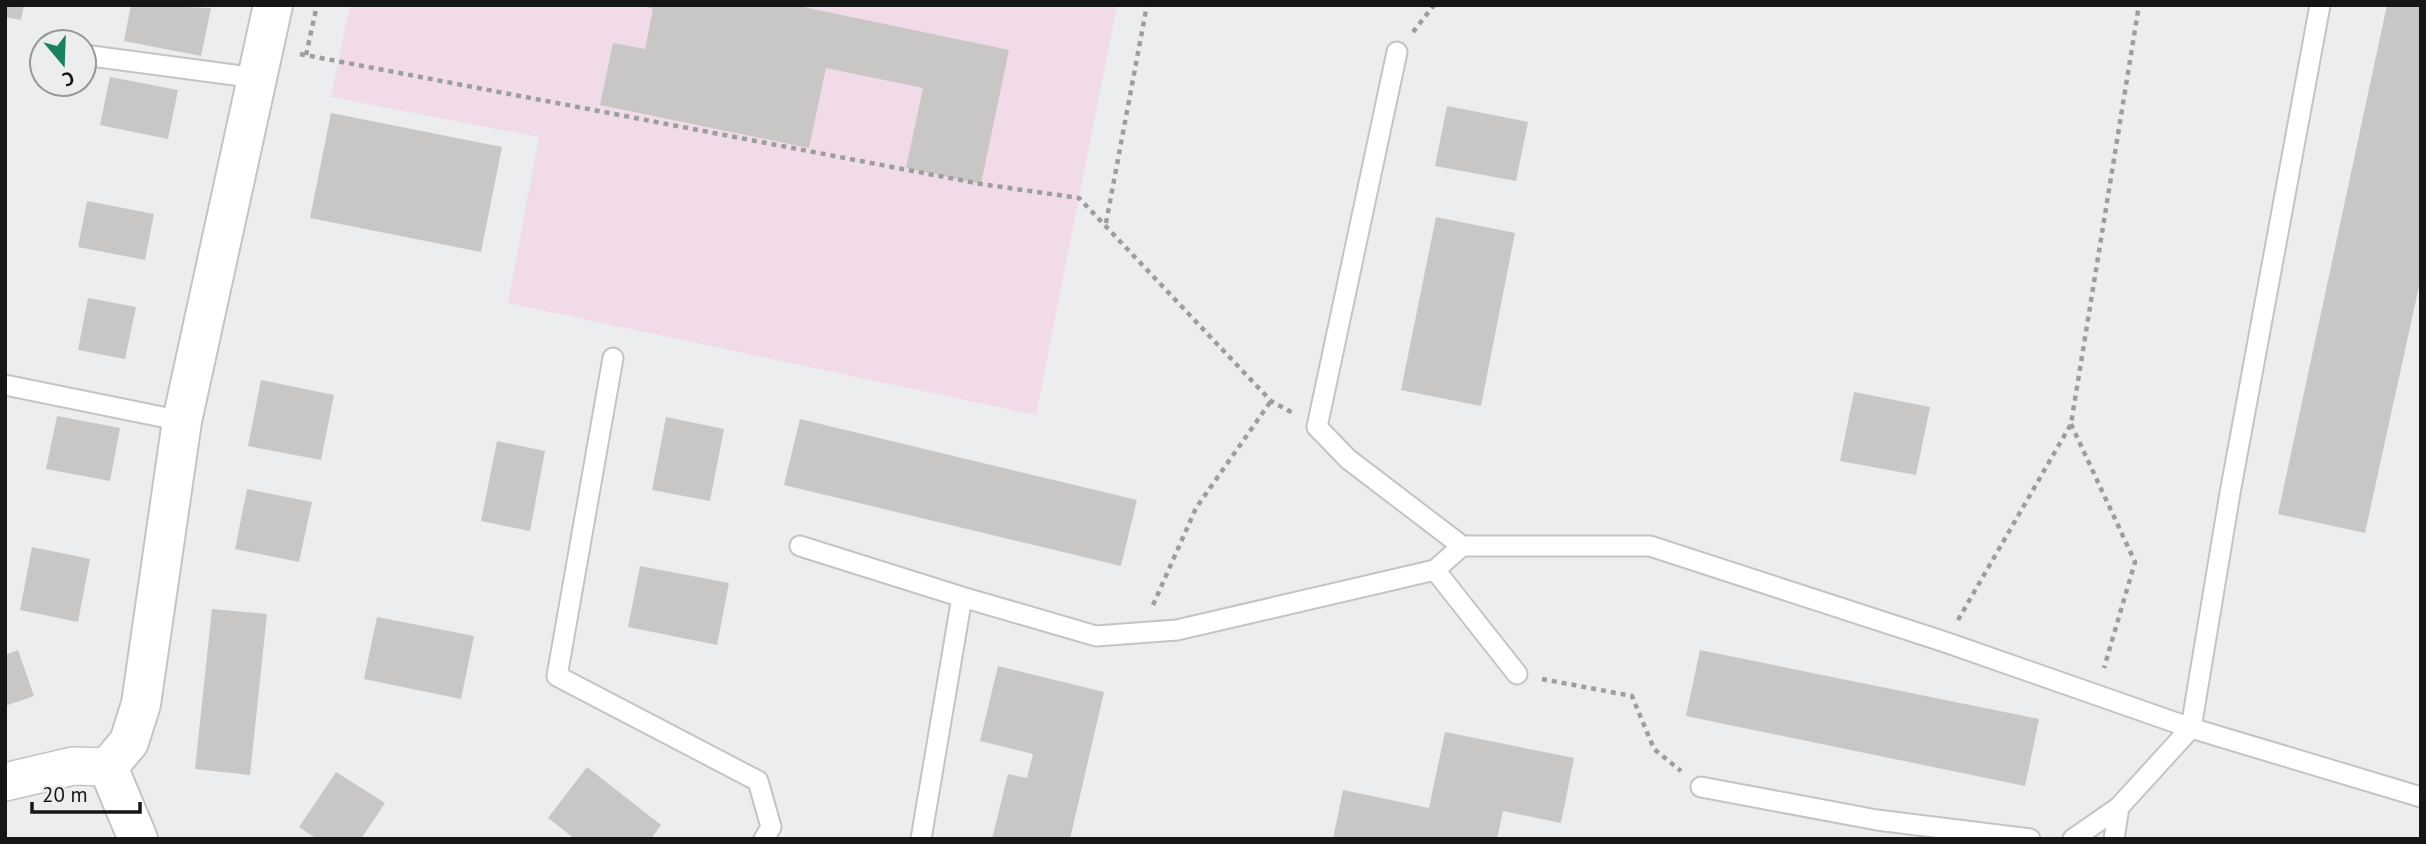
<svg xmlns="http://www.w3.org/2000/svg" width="2426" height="844" font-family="'PT Sans',sans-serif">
	<rect width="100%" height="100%" fill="#ebedee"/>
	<!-- education -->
	<path fill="#f2dbe8" d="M350 5H1117L1036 415 508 303 539 137 331 97Z"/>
	<!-- building -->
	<path fill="#c8c7c6" d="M5 5H24L21 20 5 17Z
		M131 5 211 8 201 56 124 41Z
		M642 5H794L1009 50 981 184 906 168 923 88 826 68 809 148 600 105 613 43 645 49 653 9Z
		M2387 5H2421V277L2365 533 2278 514Z
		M110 77 178 90 168 139 100 125Z
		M1447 106 1528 122 1516 181 1435 166Z
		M331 113 502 147 481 252 310 218Z
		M87 201 154 214 145 260 78 247Z
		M1436 217 1515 233 1481 406 1401 390Z
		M88 298 136 307 125 359 78 350Z
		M261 380 334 395 321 460 248 446Z
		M1854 392 1930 407 1916 475 1840 461Z
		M57 416 120 428 110 481 46 469Z
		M666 417 724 429 710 501 652 490Z
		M800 419 1137 500 1121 566 784 485Z
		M497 441 545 451 530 531 481 521Z
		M247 489 312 502 299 562 235 549Z
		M32 547 90 559 78 622 20 610Z
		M640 566 729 583 717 645 628 627Z
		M212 609 267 614 250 775 195 769Z
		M377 617 474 636 461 699 364 679Z
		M18 650 34 696 5 706V655Z
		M1700 650 2039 719 2025 786 1686 716Z
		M998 666 1104 692 1070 839H992L1008 774 1027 778 1033 754 980 741Z
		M1445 732 1574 758 1561 823 1503 811 1497 839H1333L1343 790 1429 808Z
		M587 767 661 825 651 839H575L548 818Z
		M336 772 385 803 361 839H317L299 827Z"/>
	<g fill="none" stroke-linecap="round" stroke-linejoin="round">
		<defs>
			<path id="lane" d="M1397 52 1317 427 1348 459 1462 546H1650L1945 642 2191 728 2230 493 2320 5
				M84 55 257 78
				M613 358 557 676 758 781 771 827 764 839
				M5 385 182 421
				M800 546 962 597 921 839
				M1462 546 1435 570 1517 674
				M962 597 1096 636 1177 630 1435 570
				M1701 787 1877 820 2030 839
				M2073 839 2119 807 2191 728 2421 797
				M2114 839 2119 807"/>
			<path id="street" d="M5 782 73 766 108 767"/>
			<path id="secondary" d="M138 839 108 767 129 742 141 704 182 421 273 5"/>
		</defs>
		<!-- lane casing -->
		<use href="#lane" stroke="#c3c4c5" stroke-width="23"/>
		<!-- street casing -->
		<use href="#street" stroke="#c3c4c5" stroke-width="40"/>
		<!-- secondary casing -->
		<use href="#secondary" stroke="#c3c4c5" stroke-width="42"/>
		<!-- path -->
		<path stroke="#9b9d9e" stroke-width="4.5" stroke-dasharray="5 5" stroke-linecap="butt" d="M1413 32 1434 5
			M300 54 981 184 1079 198 1271 401 1293 413
			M306 55 317 5
			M1106 223 1147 5
			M2071 424 2135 562 2104 668
			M1153 605 1196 508 1271 401
			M1958 620 2071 424 2139 5
			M1542 679 1632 696 1654 749 1681 771"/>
		<!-- lane -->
		<use href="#lane" stroke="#fff" stroke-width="19"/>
		<!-- street -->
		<use href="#street" stroke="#fff" stroke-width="37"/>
		<!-- secondary -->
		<use href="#secondary" stroke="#fff" stroke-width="38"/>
	</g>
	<!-- border -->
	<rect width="2426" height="844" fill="none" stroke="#161617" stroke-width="14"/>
	<!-- north arrow -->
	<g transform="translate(63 63) rotate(161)"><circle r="33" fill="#ebedee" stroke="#969798" stroke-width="2"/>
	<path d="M0-5L12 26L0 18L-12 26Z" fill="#18825e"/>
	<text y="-10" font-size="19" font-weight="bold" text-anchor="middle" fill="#161617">С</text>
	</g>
	<!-- scale -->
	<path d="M32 802v10h108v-10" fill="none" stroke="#161617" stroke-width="3.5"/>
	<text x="42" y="802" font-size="21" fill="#161617" stroke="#ebedee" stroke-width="5" paint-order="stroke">20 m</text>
</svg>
